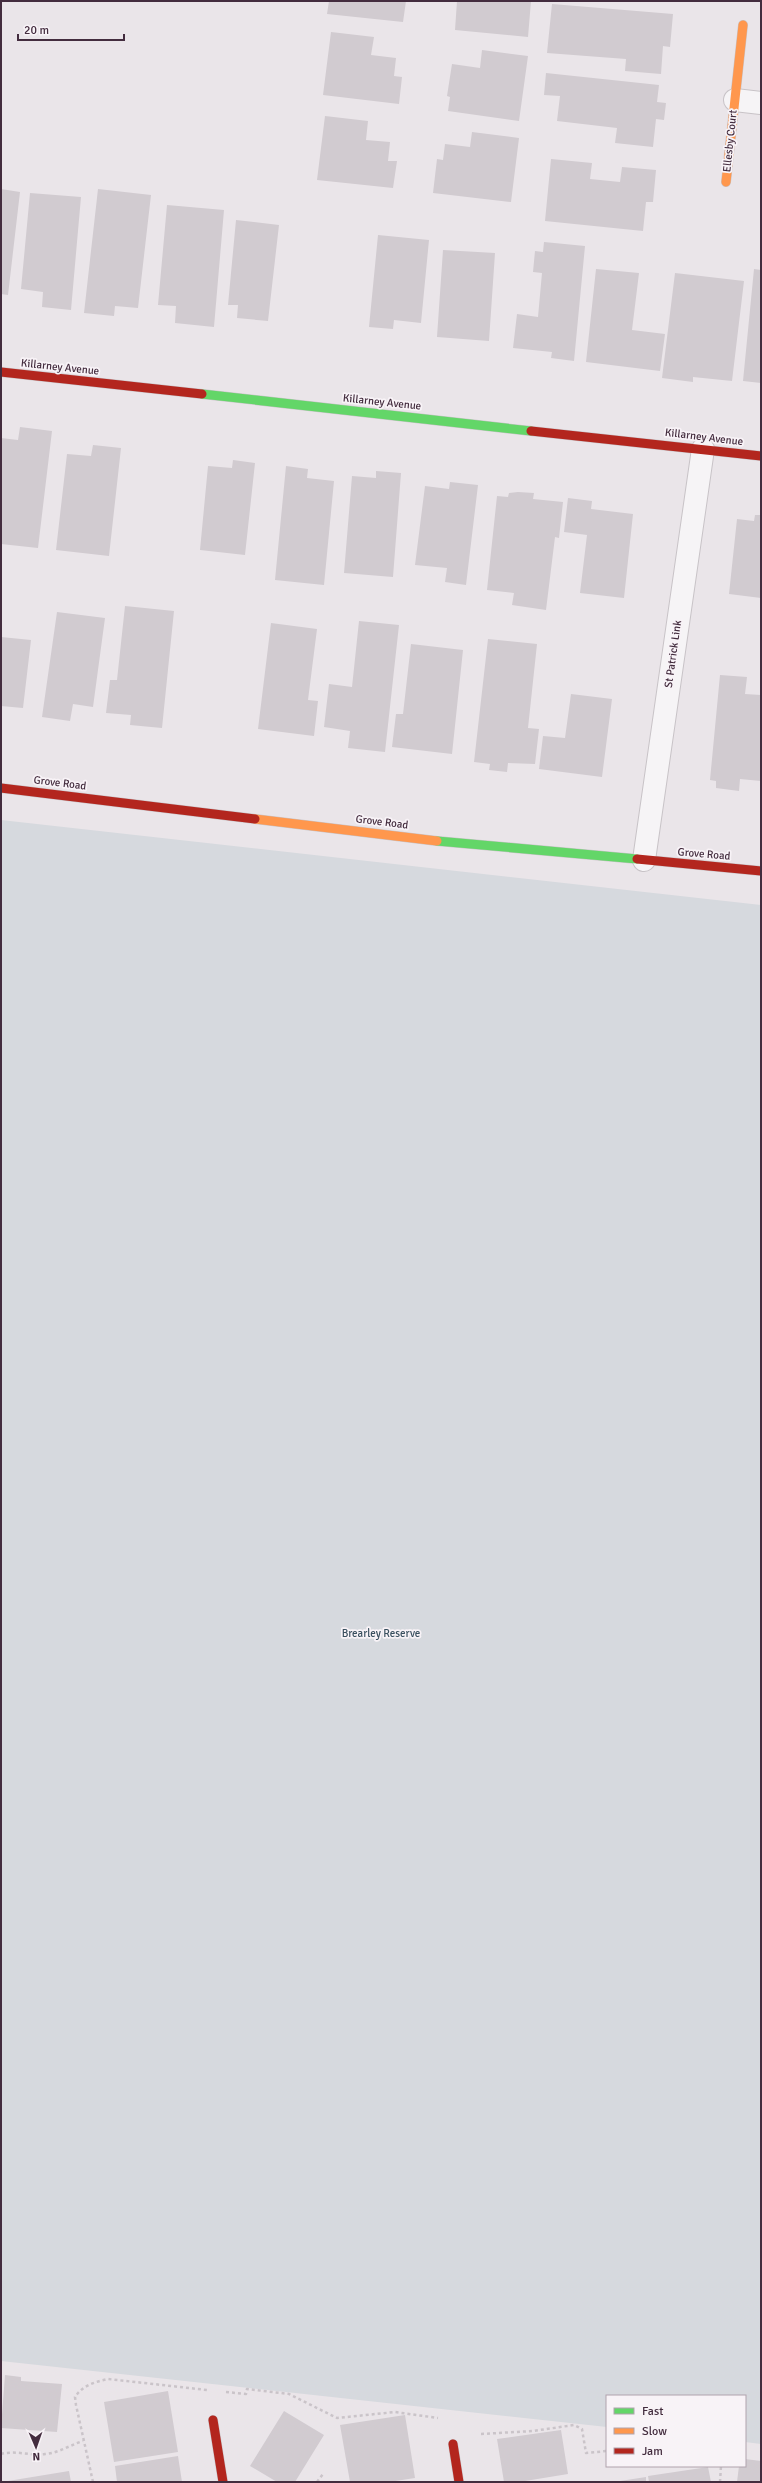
<svg xmlns="http://www.w3.org/2000/svg" width="762" height="2483" font-family="Signika,sans-serif">
	<rect width="100%" height="100%" fill="#eae5e9"/>
	<!-- green -->
	<path fill="#d6d9de" d="M1 820 761 905V2444L745 2442V2396H607V2427L1 2361Z"/>
	<!-- building -->
	<path fill="#d1cbd0" d="M329 1H406L403 22 327 14Z
		M457 1H531L528 37 455 30Z
		M552 4 673 14 670 47 663 46 661 74 625 71 626 59 547 53Z
		M331 32 374 37 371 55 396 58 394 76 402 77 399 104 323 95Z
		M482 50 528 56 519 121 448 111 450 97 447 96 452 64 480 68Z
		M546 73 659 85 657 102 666 103 664 120 656 119 653 147 615 143 617 128 557 121 560 96 544 95Z
		M325 116 368 121 366 140 390 142 388 161H397L393 188 317 180Z
		M472 132 519 138 511 202 433 193 437 159 443 160 445 144 470 147Z
		M551 159 592 163 590 179 620 182 622 167 656 170 653 202H646L643 231 545 221Z
		M1 189 20 192 8 295 1 294Z
		M98 189 151 195 138 308 115 306 114 316 84 313Z
		M30 193 81 197 71 310 42 307 43 292 21 289Z
		M167 205 224 210 214 327 175 323 176 306 158 305Z
		M236 220 279 225 268 321 237 318 238 305H228Z
		M378 235 429 240 421 323 394 320 393 329 369 327Z
		M544 242 585 246 574 361 551 358 552 352 513 348 517 314 538 317 542 273 533 272 535 251 543 252Z
		M443 250 495 253 489 341 437 337Z
		M596 269 639 273 632 330 665 334 660 371 586 362Z
		M754 269 761 270V383L743 381Z
		M675 273 744 281 732 381 693 377V382L662 378Z
		M20 427 52 431 38 548 1 544V438L18 440Z
		M93 445 121 448 109 556 56 550 67 454 91 456Z
		M233 460 255 463 245 555 200 550 208 466 232 468Z
		M286 466 308 469 307 478 334 481 324 585 275 580Z
		M376 471 401 473 393 577 344 573 352 476 376 478Z
		M450 482 478 485 466 585 445 582 447 568 415 565 425 486 449 489Z
		M518 492 534 493 533 499 563 502 559 538 555 537 546 610 512 605 514 593 487 590 497 496 508 497 509 493Z
		M568 498 592 501 591 509 633 514 624 598 580 593 587 535 564 532Z
		M755 515H761V598L729 594 737 519 754 521Z
		M125 606 174 611 162 728 130 725 131 715 106 713 110 680H117Z
		M57 612 105 618 93 707 73 704 70 721 42 717Z
		M359 621 399 625 385 752 348 748 350 731 324 727 329 684 352 687Z
		M271 623 317 629 308 700 318 701 314 736 258 729Z
		M1 637 31 640 23 708 1 706Z
		M488 639 537 644 528 728 539 729 535 764 508 763 507 772 489 770 490 764 474 762Z
		M411 644 463 650 452 754 392 747 396 714H403Z
		M720 675 747 677 745 694 761 695V781L740 779 739 791 716 788V781L710 780Z
		M571 694 612 699 602 777 539 769 543 736 565 738Z
		M5 2375 21 2377V2381L62 2384 57 2432 1 2428Z
		M168 2391 178 2452 114 2462 104 2402Z
		M284 2411 324 2435 295 2482H277L250 2466Z
		M405 2415 415 2478 389 2482H350L340 2425Z
		M561 2430 568 2474 519 2482H504L497 2439Z
		M178 2456 182 2482H117L115 2466Z
		M745 2459 761 2461V2482H737L739 2466H745Z
		M708 2467 711 2482H649L648 2476Z
		M69 2471 71 2482H8V2481Z
		M646 2477V2482H620V2481Z"/>
	<g fill="none" stroke-linecap="round" stroke-linejoin="round">
		<defs>
			<path id="street" d="M735 100 761 103
				M644 860 703 449"/>
			<path id="fast" d="M202 394 531 431
				M437 841 637 859"/>
			<path id="slow" d="M726 182 743 25
				M255 819 437 841"/>
			<path id="jam" d="M1 372 202 394
				M531 431 761 456
				M1 788 255 819
				M637 859 761 871
				M213 2420 223 2482
				M453 2444 459 2482"/>
		</defs>
		<!-- street casing -->
		<use href="#street" stroke="#c8c3c7" stroke-width="24"/>
		<!-- fast casing -->
		<use href="#fast" stroke="#c8c3c7" stroke-width="10"/>
		<!-- slow casing -->
		<use href="#slow" stroke="#c8c3c7" stroke-width="10"/>
		<!-- jam casing -->
		<use href="#jam" stroke="#c8c3c7" stroke-width="10"/>
		<!-- path -->
		<path stroke="#cac4c9" stroke-width="2.5" stroke-dasharray="3 3" stroke-linecap="butt" d="M226 2392 246 2394 247 2389 289 2394 337 2418 395 2412 438 2418
			M481 2434 533 2431 574 2425 582 2429 586 2453 607 2451
			M1 2454C16 2450 30 2456 45 2454 59 2453 70 2445 83 2441
			M93 2482 76 2405 75 2397C83 2385 95 2382 108 2379L207 2390
			M317 2482 323 2474
			M720 2482 721 2466"/>
		<!-- street -->
		<use href="#street" stroke="#f6f4f6" stroke-width="22"/>
		<!-- fast -->
		<use href="#fast" stroke="#63d668" stroke-width="9"/>
		<!-- slow -->
		<use href="#slow" stroke="#ff974d" stroke-width="9"/>
		<!-- jam -->
		<use href="#jam" stroke="#b3261e" stroke-width="9"/>
	</g>
	<g text-anchor="middle" dominant-baseline="central" stroke-width="3.5" stroke-linejoin="round" paint-order="stroke">
		<!-- street labels -->
		<g font-size="11" fill="#432c3e" stroke="#f8f3f7">
			<text transform="translate(730 141) rotate(-84)">Ellesby Court</text>
			<text transform="translate(60 367) rotate(6)">Killarney Avenue</text>
			<text transform="translate(382 402) rotate(6)">Killarney Avenue</text>
			<text transform="translate(704 437) rotate(7)">Killarney Avenue</text>
			<text transform="translate(673 654) rotate(-82)">St Patrick Link</text>
			<text transform="translate(60 783) rotate(7)">Grove Road</text>
			<text transform="translate(382 822) rotate(7)">Grove Road</text>
			<text transform="translate(704 854) rotate(5)">Grove Road</text>
		</g>
		<!-- park labels -->
		<g font-size="11" fill="#394f5e" stroke="#f8f3f7">
			<text x="381" y="1633">Brearley Reserve</text>
		</g>
	</g>
	<!-- border -->
	<rect width="762" height="2483" fill="none" stroke="#432c3e" stroke-width="4"/>
	<!-- legend -->
	<rect x="606" y="2395" width="140" height="72" fill="#f8f3f7" stroke="#b0a3ad"/>
	<rect x="614" y="2408" width="20" height="6" fill="#63d668" stroke="#b0a3ad"/>
	<text x="642" y="2415" font-size="12" fill="#432c3e">Fast</text>
	<rect x="614" y="2428" width="20" height="6" fill="#ff974d" stroke="#b0a3ad"/>
	<text x="642" y="2435" font-size="12" fill="#432c3e">Slow</text>
	<rect x="614" y="2448" width="20" height="6" fill="#b3261e" stroke="#b0a3ad"/>
	<text x="642" y="2455" font-size="12" fill="#432c3e">Jam</text>
	<!-- north arrow -->
	<g transform="translate(36 2447) rotate(178)" stroke="#f8f3f7" stroke-width="3" paint-order="stroke">
	<path d="M0-3L7 15L0 10L-7 15Z" fill="#432c3e"/>
	<text y="-6" font-size="11" font-weight="bold" text-anchor="middle" fill="#432c3e">N</text>
	</g>
	<!-- scale -->
	<path d="M18 34v6h106v-6" fill="none" stroke="#432c3e" stroke-width="2"/>
	<text x="24" y="34" font-size="12" fill="#432c3e" stroke="#f8f3f7" stroke-width="3" paint-order="stroke">20 m</text>
</svg>
